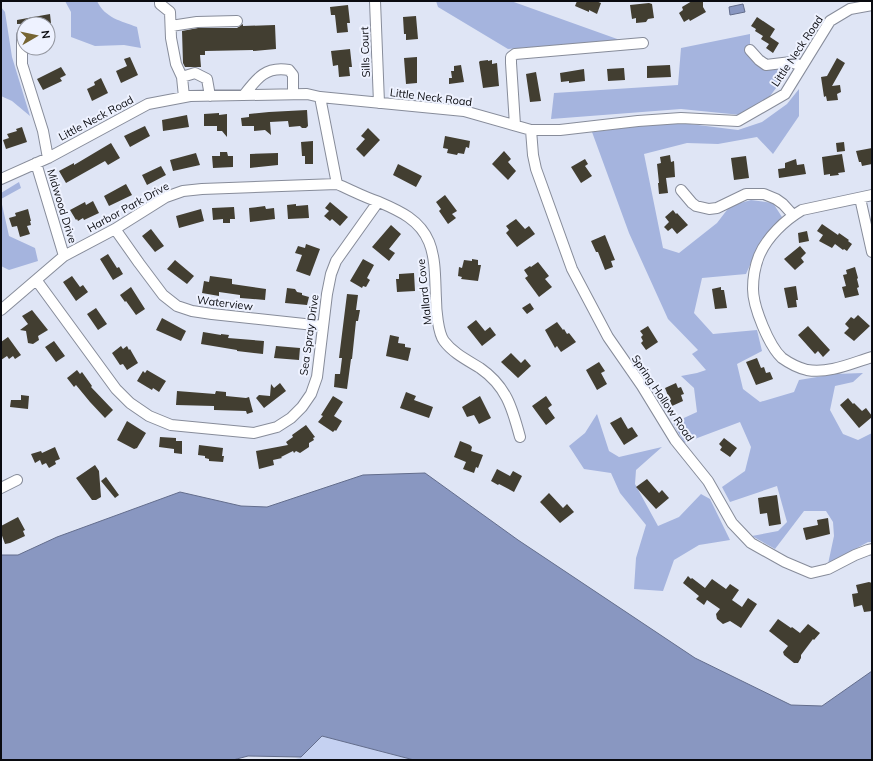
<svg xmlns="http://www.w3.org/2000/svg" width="873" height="761" font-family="Mulish,sans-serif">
	<rect width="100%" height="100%" fill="#dfe5f5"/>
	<!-- green -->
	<path fill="#c5d1f1" d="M322 736 414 760H293L301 757Z"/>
	<!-- forest -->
	<path fill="#a5b4de" d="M65 1H97C105 18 121 21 137 27L141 48 124 45 95 46 71 37V12Z
		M436 1H511L620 40 508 49 438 7Z
		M1 7 5 12 12 57 30 116 12 101 1 96Z
		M750 34V49L786 75 770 96 741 115 681 109 551 119 554 93 678 85 681 48Z
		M799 89V116L773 154 757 137 718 144 687 143 644 154 663 248 679 253 717 223 730 206 751 200 773 203 782 217 758 247 746 274 702 278 694 313 713 334 757 330 762 351 737 364 743 389 760 402 794 392 799 380 835 374 863 373 853 382 835 386 830 410 843 434 858 440 872 433V542H868L828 564 834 536 833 522 826 511H804L775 549 752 536 778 531 787 522 777 486 730 502 722 487 745 471 751 447 740 422 684 443 673 423 697 412 694 388 681 376 697 373 706 370 692 354 698 350 668 319 629 233 592 132 674 122 738 130 762 122 787 104Z
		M19 182 21 188 1 199V193Z
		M1 200 9 236 35 248 38 261 9 270 1 266Z
		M597 414 609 451 619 457 662 447 636 470 635 484 658 526 679 517 701 494 710 499 730 540 699 545 674 560 663 591 634 589 636 558 646 525 620 493 611 473 584 469 569 446 585 433Z"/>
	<!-- water -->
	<path fill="#8997c1" stroke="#636d8c" d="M743 4 745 12 730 15 729 7Z
		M425 473 518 540 695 658 791 705 822 706 872 671V760H414L322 736 301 757 248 756 233 760H1V555H18L57 537 180 492 241 506 267 507 363 475Z"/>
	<!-- building -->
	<path fill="#423e31" d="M577 1H596L601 3 597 14 589 10V12L575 6Z
		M692 1H703V7L706 12 690 21 689 19 684 22 679 13 683 10 682 7Z
		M649 3 652 4 654 18 648 19 646 22 636 23V18L632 19 630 5Z
		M348 5 350 23H347L348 32 337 33 335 15H331L330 7Z
		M50 14 51 23 17 24V20Z
		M416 16 418 39 406 40V34H404L403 17Z
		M757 17 775 29 770 37 779 43 773 53 766 48 769 44 761 39 763 36 755 31 756 29 751 26Z
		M243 24V26L275 25 276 49 253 51V50L205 51V55H200L201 67H185L183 63 182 31 198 28H237Z
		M350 49 352 67H349L350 76 339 77 338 65 333 66 331 51Z
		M130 57 138 75 121 83 116 71 127 66 124 59Z
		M417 57V83L406 84 404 58Z
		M837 58 845 63 832 86 840 85 841 92 837 94 838 100 827 101 826 96 824 97 821 77 827 76Z
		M488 60V61L492 60V64L497 63 499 86 483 88 479 62 480 61Z
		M461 65 464 82 449 84V78H452L451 71H454V66Z
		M670 65 671 77 647 78V66Z
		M61 67 66 75 60 78 62 81 43 90 37 79Z
		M624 68 625 80 608 81 607 69Z
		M584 69 585 81 569 83V81L561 82 560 73Z
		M536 72 541 101 530 102 526 74Z
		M101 78 108 93 92 101 87 89 95 85 94 82Z
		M307 110 308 126 306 128H302L300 126 289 127 288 121 270 122 271 135 265 130 254 131V126H242L241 118 249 117V114L269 112Z
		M219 113V115L227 114V137L222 131H217V126H204V114Z
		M187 115 189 127 163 131 162 120Z
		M145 126 150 136 130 147 124 136Z
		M22 127 27 142 6 149 3 140 9 138 7 134 17 131 16 129Z
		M368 128 380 140 364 157 356 149 365 139 361 136Z
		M445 136 470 141 469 148 466 147 464 154 458 153 457 155 447 153 448 149 443 148Z
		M313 141V164H305V156H302L301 142Z
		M844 142 845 151 837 152 836 143Z
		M111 143 120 158 108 165 105 161 66 183 59 171 74 163V165Z
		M872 148V164L862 166 861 162H859L856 151Z
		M504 151 511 159 508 162 516 171 508 180 492 164Z
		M220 152H227L228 156H233V167L213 168 212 156H220Z
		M196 153 200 165 173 171 170 160Z
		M278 153V165L250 168V154Z
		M842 154 845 172 838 173 839 175 830 176V174L824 175 822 157Z
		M670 155 671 162 674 161 675 177 666 178 668 193 659 194 658 183H659L657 164 661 163 660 157Z
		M746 156 749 178 734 180 731 158Z
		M585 159 588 164 585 166 592 176 581 183 571 167Z
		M796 159 797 165 804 164 806 174 779 178 778 169 785 168V163Z
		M398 164 422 176 416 187 393 175Z
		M161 166 166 175 147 185 142 175Z
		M126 184 132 195 109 206 104 196Z
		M445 195 457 211 452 214 456 218 448 224 439 211 441 209 436 202Z
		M93 201 99 213 84 220 83 218 78 221 77 219 76 220 70 210 85 202 86 205Z
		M330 202 348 217 340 226 332 219 330 221 324 216 329 211 325 208Z
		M296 204V206L308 205 309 218 288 219 287 205Z
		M265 206 266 209 274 208 275 219 250 222 249 208Z
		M234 207 235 219H230V223H223V219L213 220 212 208Z
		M28 209 31 221H30L31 225 27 226 30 234 20 237 17 226 12 227 9 218 16 216 15 213Z
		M201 209 204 221 179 228 176 216Z
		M673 210 676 214 677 213 688 225 677 234 672 228 668 231 664 227 669 222 665 217Z
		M516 219 525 229 529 226 535 234 517 247 506 233 509 230 506 226Z
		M822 224 838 235 839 233 849 240 848 241 852 244 847 251 844 249 843 250 835 244 832 248 819 241 823 235 817 231Z
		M391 225 401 234 389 249 395 253 389 261 372 247Z
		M151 229 164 246 155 252 142 236Z
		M807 231 809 241 799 243 798 233Z
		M605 235 615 260 611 261 613 267 605 270 598 252H596L591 241Z
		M306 244 320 249 310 276 296 271 302 255 295 253 298 246 305 248Z
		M800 246 806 253 801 258 804 262 795 270 784 259Z
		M108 254 117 268 119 267 123 274 113 280 100 259Z
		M363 259 374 265 367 278 370 280 366 287 363 286 362 288 350 281Z
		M472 259 478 260V265H481L478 281 461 279 462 277 458 276 459 267 462 268 464 260 472 261Z
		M175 260 194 276 187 284 167 269Z
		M538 262 549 276 545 279 552 287 539 297 525 278 528 276 524 270 530 266 531 267Z
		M855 267 858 278 857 279 859 287 857 288 859 295 845 298 842 287 846 286 843 275 847 274 846 270Z
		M414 273 415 291 397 292 396 279H399V274Z
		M72 276 80 287 83 285 88 292 76 301 63 282Z
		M210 276 232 279V284L266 289 265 300 240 298V295L219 292V296L202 293 204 281 209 282Z
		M796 286 798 300H796L797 307 788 308 784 288Z
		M131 287 145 309 136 315 126 301 125 302 120 295Z
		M721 287V290H724L727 308 715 309 712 289Z
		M287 288 295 289 297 292 302 293V295L309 297 307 305 285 303Z
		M347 294 358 295 356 310H360L358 321H356L352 359H351L347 389 334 387 335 374H340L342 358H339Z
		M530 303 534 309 527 314 522 308Z
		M96 308 107 324 98 330 87 314Z
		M32 310 48 330 38 336 39 340 33 344 28 343 26 331 20 330 28 324 22 316Z
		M858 315 870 326 854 341 844 333 849 328 845 324 851 317 854 319Z
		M162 318 186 331 181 341 156 330Z
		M476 320 485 331 490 327 496 335 482 346 467 327Z
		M557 322 563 330 564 329 567 334 569 333 576 342 561 352 557 346 555 348 545 330Z
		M648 326 658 342 646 350 641 343 643 341 641 337 643 335 640 331Z
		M808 326 830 350 823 357 818 351 815 354 798 335Z
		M203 332 221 335V334L229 335 228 338 264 341 263 354 237 351V350L201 344Z
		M390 335 399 337 398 343 405 344V347L411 348 408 361 386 356Z
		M8 337 21 355 15 359 13 356 9 359 7 356 1 360V342Z
		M54 341 65 356 56 362 45 347Z
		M121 346 123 349 127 346 129 350 130 349 138 363 127 370 123 364 120 365 112 353Z
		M276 346 300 348 299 360 274 358Z
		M511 353 521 363 525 359 531 366 518 378 501 362Z
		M757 358 761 368 764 367 766 373 770 372 773 379 756 385 746 362Z
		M599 362 605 371 601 373 607 384 597 390 586 370Z
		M77 370 80 374 82 372 92 386 91 387 113 410 105 418 90 402 76 385 74 387 67 378Z
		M147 370 166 381 159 392 153 388 152 390 137 381 143 371 145 373Z
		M280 383 286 391 264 408 256 398 259 395 270 396 271 384 274 388Z
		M676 383 678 388 681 387 684 394 681 395 683 401 672 406 665 388Z
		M177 391 215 394 216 391 226 392V396L246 398 249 397 253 412 247 414 246 411 214 410V406L176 405Z
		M406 392 416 396 414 400 433 407 429 418 400 408Z
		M21 395 29 396 28 409 10 407 11 400H21Z
		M333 396 343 402 334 416 342 421 336 431 335 430 333 432 318 422 323 416 321 415Z
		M480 396 491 418 479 424 474 415 467 417 462 407Z
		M546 396 552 405 548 408 555 418 546 425 532 406Z
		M848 398 853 404 854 403 862 411 866 408 872 416V417L859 428 840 405Z
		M621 417 628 429 632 427 638 436 624 445 610 423Z
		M127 421 146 433 137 448 134 449 117 440Z
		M306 425 315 437 313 438 314 440 309 443V447L300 453 296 451 294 453 293 451 281 457 282 458 273 460 274 465 259 469 256 451 288 445 286 442 293 437 292 435Z
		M160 437 176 438V441H182V454L174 453V449L159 447Z
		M724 438 737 448 730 457 720 450 722 447 719 444Z
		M460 441 470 445 472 447 471 451 483 455 478 468 476 467 474 473 463 469 466 462 454 457Z
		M199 445 223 448 222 456H224L223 462 209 461V459L205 458V456L198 455Z
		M55 447 60 459 55 461 56 464 49 468 46 463 42 465 40 460 35 463 31 454 41 451 42 453Z
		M95 465 99 471 101 497 96 500H92L76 478Z
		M497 469 510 476 513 471 522 476 514 492 499 484 498 485 491 481Z
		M106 477 119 495 115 498 101 481Z
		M647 479 659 493 662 490 669 498 656 509 636 487Z
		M549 493 563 508 567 504 574 512 560 523 540 502Z
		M777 495 781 524 769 526 767 513 760 514 758 498Z
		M18 517 25 530 23 531 25 536 10 543 5 544 1 533V526Z
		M828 518 830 534 806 540 803 528 818 525 817 520Z
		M688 576 691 579 692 578 705 588 712 579 726 589 730 584 739 590 732 600 742 607 748 598 757 604 741 628 730 621 723 624 717 619 716 614 720 609 707 600 704 605 696 599 699 596 683 583Z
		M869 582 872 583V611L864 612 862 605 854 607 852 594 858 593 856 585Z
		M778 619 791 628 792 627 800 633 808 624 820 633 814 640 813 639 801 655V658L798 663H794L784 655 783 652 788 646 769 631Z"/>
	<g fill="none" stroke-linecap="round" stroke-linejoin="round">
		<defs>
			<path id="minor" d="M160 1V4L170 12 171 38 176 64 182 77 184 97
				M375 1 379 103
				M171 26 197 22 237 21
				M22 35V64L43 131 48 158
				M750 50 759 60 766 65 791 62 802 66
				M182 77 195 73 207 79 210 96
				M244 95C257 78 266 66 289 70L293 75V94
				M320 97 337 184C351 190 364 197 379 202 400 211 420 220 429 242 436 259 435 281 436 299 436 309 438 333 444 341 453 353 467 360 480 368 506 386 512 407 520 437
				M515 125 511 63V57L515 54 643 43
				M531 130 533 155 536 169 572 269 608 337 642 386 675 440 708 481 732 523 751 543 785 562 811 573 828 569 855 555 868 550 872 549
				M36 163 64 256
				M1 179 48 158 148 104 190 96 307 94 320 97 464 111 531 130H560L638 121 681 118 738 121 785 94 830 21 850 9 872 5
				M681 190 692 203 696 206 709 209 717 208 746 194H764L776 199 783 204 793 215
				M872 195 802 210C785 220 767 237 759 256 755 266 753 279 753 289 753 307 769 346 782 358 789 363 799 368 807 370 829 374 852 363 872 357
				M860 198 872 252
				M115 229 139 263 163 295 177 306 192 311 212 314 323 326
				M37 281 116 389 130 403 149 416 171 425 254 433 277 427 291 418 302 407 311 394 317 377 327 294 331 274 336 261 378 202
				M1 310 64 256 115 229 166 197 183 191 202 189 337 184
				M1 488 17 480"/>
		</defs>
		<!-- minor casing -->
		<use href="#minor" stroke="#878c9a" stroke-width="12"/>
		<!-- minor -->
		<use href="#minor" stroke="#fff" stroke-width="10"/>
	</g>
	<g text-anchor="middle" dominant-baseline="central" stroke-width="4" stroke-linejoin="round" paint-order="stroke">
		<!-- street labels -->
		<g font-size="11" fill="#0a0b10" stroke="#eef2ff">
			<text transform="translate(797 51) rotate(-56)">Little Neck Road</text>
			<text transform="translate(365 52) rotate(-92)">Sills Court</text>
			<text transform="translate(431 97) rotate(7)">Little Neck Road</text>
			<text transform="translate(96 118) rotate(-28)">Little Neck Road</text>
			<text transform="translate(62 206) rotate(73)">Midwood Drive</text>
			<text transform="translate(128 207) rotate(-29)">Harbor Park Drive</text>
			<text transform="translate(424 292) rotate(-96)">Mallard Cove</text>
			<text transform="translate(225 303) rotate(7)">Waterview</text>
			<text transform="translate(309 335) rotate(-82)">Sea Spray Drive</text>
			<text transform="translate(663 398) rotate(56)">Spring Hollow Road</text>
		</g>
	</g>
	<!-- border -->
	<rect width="873" height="761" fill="none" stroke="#0a0b10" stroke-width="4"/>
	<!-- north arrow -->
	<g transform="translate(36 36) rotate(81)"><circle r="19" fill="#eef2ff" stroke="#93969f"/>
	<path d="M0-3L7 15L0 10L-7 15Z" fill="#766533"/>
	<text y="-6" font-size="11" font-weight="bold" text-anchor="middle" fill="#0a0b10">N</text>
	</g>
</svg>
